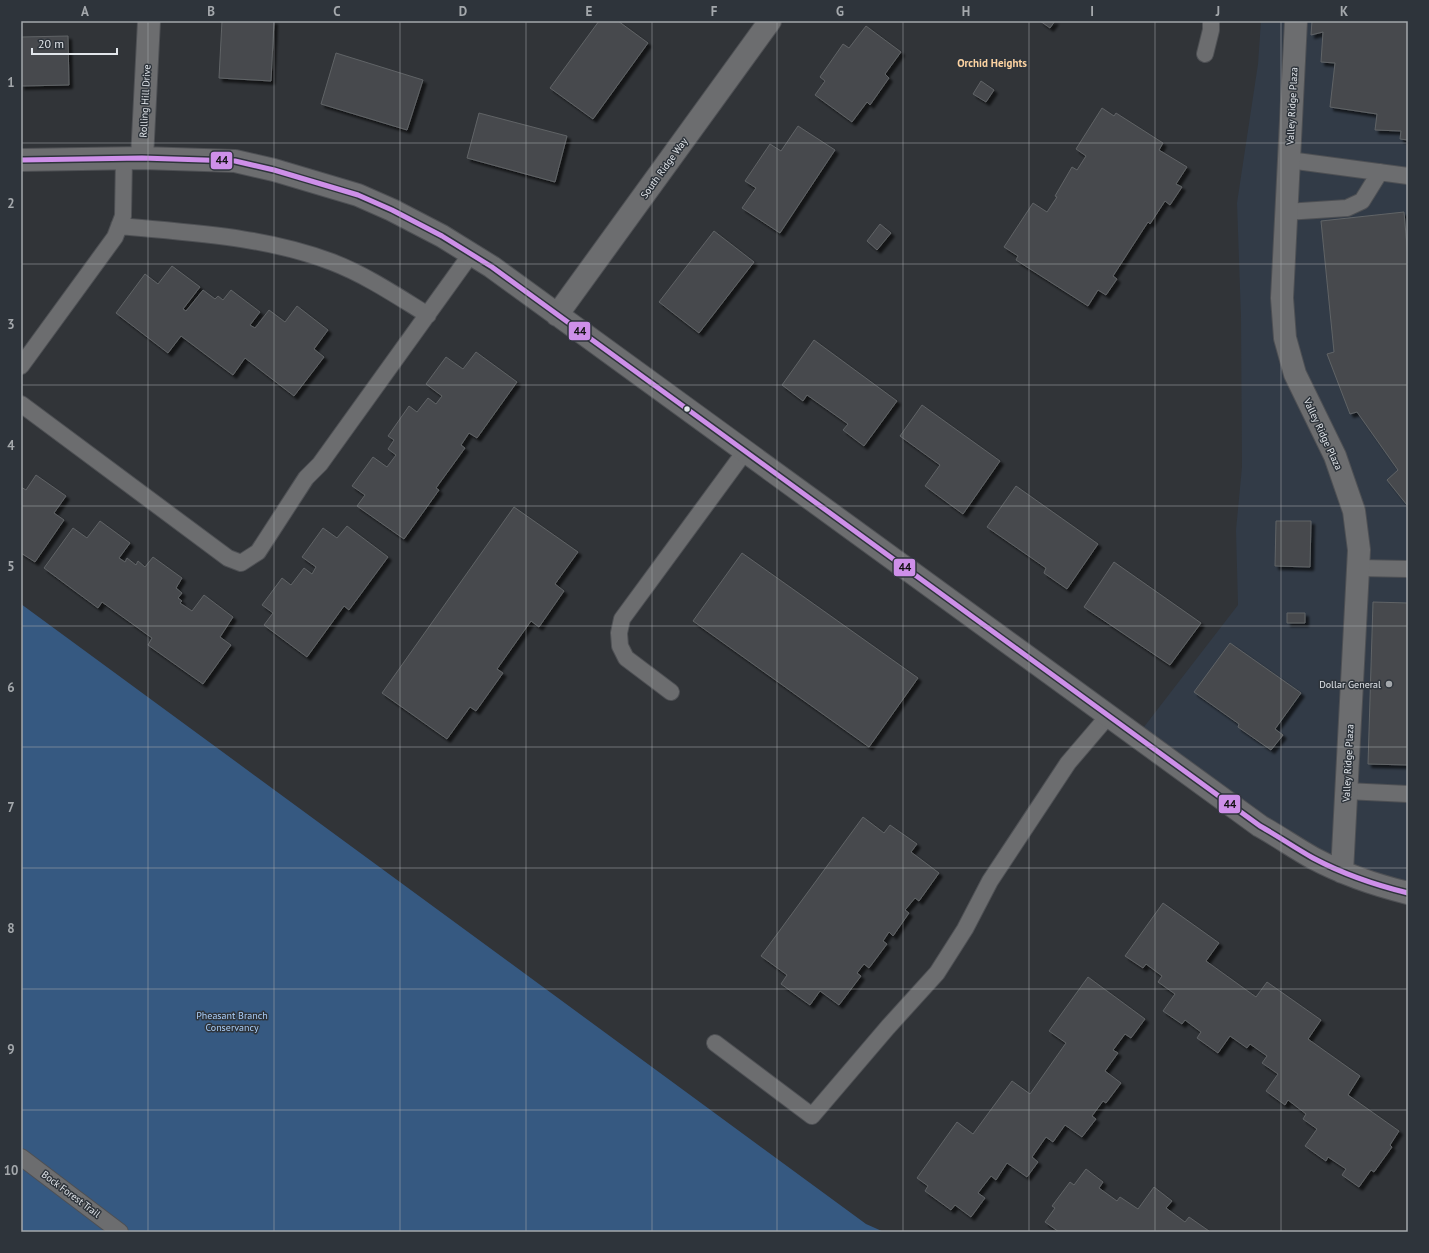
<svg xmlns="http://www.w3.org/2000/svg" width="1429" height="1253" font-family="'PT Sans',sans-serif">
	<defs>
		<filter id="shadow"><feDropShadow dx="3.5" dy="3.5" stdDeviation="1" flood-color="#0009"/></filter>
	</defs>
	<rect width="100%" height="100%" fill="#313438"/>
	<!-- built -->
	<path fill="#323b47" d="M1261 21H1408V893L1342 872 1137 736 1238 605 1236 530 1242 467 1241 317 1237 203 1258 64Z"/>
	<!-- green -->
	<path fill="#365981" d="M21 604 866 1224 884 1232H21Z"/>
	<!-- building -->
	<path fill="#474a4d" stroke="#606366" filter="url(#shadow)" d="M222 21H274L271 81 219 78Z
		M599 21H618L648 43 593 119 550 88Z
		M1040 21H1055L1050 28Z
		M1312 21H1408V140L1400 139 1401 131 1375 130 1377 114 1330 107 1335 63 1321 62 1323 32 1311 35Z
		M866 26 901 52 885 74 889 78 870 105 867 102 852 122 815 95 825 81 820 77 843 44 849 48Z
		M68 36 69 85 21 86V37Z
		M336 53 423 80 407 130 321 104Z
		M981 81 994 90 986 102 973 94Z
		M1102 108 1114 116 1116 113 1163 143 1159 150 1187 167 1176 184 1182 187 1170 205 1165 201 1150 224 1148 222 1113 276 1117 279 1106 295 1098 290 1088 306 1016 260 1018 256 1004 247 1033 203 1047 212 1057 197 1055 196 1072 167 1077 170 1086 156 1076 149Z
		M479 113 567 136 555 182 467 158Z
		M798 126 835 150 780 233 742 208 756 188 745 181 770 144 781 151Z
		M1404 212 1408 258 1407 505 1387 480 1398 470 1357 412 1350 414 1327 354 1334 352 1321 221Z
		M880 224 891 233 877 250 867 241Z
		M714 231 754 262 699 333 659 302Z
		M172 266 200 287 183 309 186 311 203 290 215 299 218 296 223 300 231 290 260 312 250 325 255 328 269 310 285 322 297 306 328 330 314 349 324 357 294 396 245 358 233 375 181 336 168 353 116 313 145 274 158 284Z
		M814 340 897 401 864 446 843 430 848 424 807 395 803 401 782 385Z
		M476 352 517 382 477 438 469 433 461 445 465 448 436 488 439 490 404 539 357 506 365 495 352 486 373 457 387 467 396 455 388 449 394 440 388 436 409 406 417 412 428 398 436 404 442 396 426 384 446 357 463 369Z
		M922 405 1000 461 963 514 925 486 940 465 900 436Z
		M36 475 66 496 54 513 64 520 35 562 21 553V487L26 490Z
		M1016 486 1098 544 1067 589 1044 573 1046 568 987 527Z
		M514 507 578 552 555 584 564 591 539 627 531 621 497 669 503 673 476 711 470 707 447 739 382 693Z
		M100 521 130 543 119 558 125 562 127 558 136 565 138 561 145 567 153 557 182 578 176 588 182 593 178 598 182 601 180 603 192 611 204 595 233 617 220 637 231 645 203 684 148 645 152 638 102 602 98 608 44 568 73 528 87 538Z
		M1276 521H1311L1310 567 1275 566Z
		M347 526 388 557 349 610 344 606 307 657 264 625 273 613 262 605 282 578 291 585 304 568 312 574 316 567 302 557 323 528 337 538Z
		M742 553 918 678 869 747 693 621Z
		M1114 562 1201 623 1170 665 1084 607Z
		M1373 602 1408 603V765L1368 764Z
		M1287 613H1305V623H1287Z
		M1230 643 1301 693 1275 729 1283 735 1271 750 1238 727 1239 724 1194 692Z
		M863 817 884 833 890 825 917 844 911 852 939 873 919 901 915 898 905 910 909 913 893 936 889 932 883 941 887 944 869 968 864 964 857 973 861 976 839 1005 820 991 810 1005 781 984 787 975 761 956Z
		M1163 903 1219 943 1206 961 1256 997 1267 982 1321 1020 1308 1039 1360 1076 1348 1095 1399 1131 1390 1145 1392 1147 1374 1172 1371 1170 1359 1187 1342 1175 1346 1169 1328 1157 1326 1161 1305 1146 1317 1129 1303 1119 1306 1114 1288 1100 1285 1105 1266 1091 1278 1074 1262 1063 1267 1056 1250 1044 1247 1048 1230 1036 1218 1053 1197 1038 1201 1032 1185 1020 1182 1024 1163 1011 1175 994 1158 982 1162 976 1146 964 1143 968 1125 956Z
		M1088 977 1145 1019 1131 1038 1125 1034 1113 1050 1118 1053 1105 1071 1121 1083 1106 1103 1103 1101 1092 1116 1096 1119 1082 1137 1065 1125 1053 1142 1046 1137 1032 1157 1038 1162 1027 1177 1007 1163 996 1180 991 1176 978 1193 985 1198 971 1217 955 1205 951 1210 925 1191 928 1186 917 1178 957 1122 973 1134 1012 1081 1030 1094 1066 1043 1049 1031Z
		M1086 1169 1103 1182 1099 1188 1117 1201 1120 1197 1138 1209 1154 1187 1172 1201 1166 1208 1185 1222 1189 1217 1209 1231 1059 1232 1045 1222 1055 1208 1052 1206 1070 1182 1074 1185Z"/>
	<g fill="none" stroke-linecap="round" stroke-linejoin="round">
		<defs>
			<path id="lane" d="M1205 54 1211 30V21
				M1289 160 1408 176
				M1286 212 1347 208 1362 201 1380 172
				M119 226C190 233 264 236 332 262 366 275 397 296 428 315
				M21 366 115 237 123 216 124 158
				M21 404 228 558 241 563 258 552 306 478 320 464 471 254
				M1359 568 1408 569
				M671 692 626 658 620 646 619 633 622 619 746 450
				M1346 791 1408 794
				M715 1043 812 1116 888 1027 937 973 965 929 990 881 1068 763 1109 715
				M21 1157 120 1232"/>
			<path id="street" d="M1296 21 1282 298 1285 338 1295 374 1335 456 1354 511 1359 550 1342 872
				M142 158 149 21
				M21 160 142 158 235 161 274 170 358 195 392 210 442 236 492 267 1260 826C1278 836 1295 848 1313 858 1343 874 1375 885 1408 893
				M557 315 770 21"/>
		</defs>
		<!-- lane casing -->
		<use href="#lane" stroke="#4e5054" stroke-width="18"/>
		<!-- street casing -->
		<use href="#street" stroke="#4e5054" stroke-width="24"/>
		<!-- lane -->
		<use href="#lane" stroke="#6c6d6f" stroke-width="16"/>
		<!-- street -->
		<use href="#street" stroke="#6c6d6f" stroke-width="22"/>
		<defs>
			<path id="bus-1" d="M21 160 142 158 235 161 274 170 358 195 392 210 442 236 492 267 1260 826C1278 836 1295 848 1313 858 1343 874 1375 885 1408 893"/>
		</defs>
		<!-- bus-1 casing -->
		<use href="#bus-1" stroke="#2e343b" stroke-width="8"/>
		<!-- bus-1 -->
		<use href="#bus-1" stroke="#ce8fe9" stroke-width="5"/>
	</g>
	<!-- grid -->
	<path fill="none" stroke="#a4a8ac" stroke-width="1" stroke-opacity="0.55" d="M148 21V1232M274 21V1232M400 21V1232M526 21V1232M652 21V1232M777 21V1232M903 21V1232M1029 21V1232M1155 21V1232M1281 21V1232M21 143H1408M21 264H1408M21 385H1408M21 506H1408M21 626H1408M21 747H1408M21 868H1408M21 989H1408M21 1110H1408"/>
	<!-- markers -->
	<circle fill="#e2e6eb" stroke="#2e343b" stroke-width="1.5" cx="687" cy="409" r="3.5"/>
	<circle fill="#a4a8ac" stroke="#2e343b" stroke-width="1.5" cx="1389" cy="684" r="4"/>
	<g text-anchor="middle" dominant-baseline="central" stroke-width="3" stroke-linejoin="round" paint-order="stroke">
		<!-- street labels -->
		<g font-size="10" fill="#e2e6eb" stroke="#2e343b">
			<text transform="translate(145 101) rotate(-87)">Rolling Hill Drive</text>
			<text transform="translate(1292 106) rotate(-87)">Valley Ridge Plaza</text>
			<text transform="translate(664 168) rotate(-54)">South Ridge Way</text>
			<text transform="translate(1323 434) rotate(65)">Valley Ridge Plaza</text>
			<text transform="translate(1348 763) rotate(-87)">Valley Ridge Plaza</text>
			<text transform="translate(71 1194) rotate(37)">Bock Forest Trail</text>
		</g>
		<!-- poi labels -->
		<g font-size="10" fill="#e2e6eb" stroke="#2e343b" text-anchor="end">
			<text x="1381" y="684">Dollar General</text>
		</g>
		<!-- park labels -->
		<g font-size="10" fill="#aacef8" stroke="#2e343b">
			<text x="232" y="1015">Pheasant Branch<tspan x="232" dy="12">Conservancy</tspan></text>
		</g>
		<!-- neighbourhood labels -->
		<g font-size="11" font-weight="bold" fill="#fdd3a1" stroke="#2e343b">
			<text x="992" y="63">Orchid Heights</text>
		</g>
	</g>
	<g stroke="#2e343b" stroke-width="1.5">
		<rect x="210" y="151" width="23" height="19" rx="4" fill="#ce8fe9"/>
		<rect x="568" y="321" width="23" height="20" rx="4" fill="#ce8fe9"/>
		<rect x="893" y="558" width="23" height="19" rx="4" fill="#ce8fe9"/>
		<rect x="1218" y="794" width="23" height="20" rx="4" fill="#ce8fe9"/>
	</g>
	<g font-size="11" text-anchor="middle" font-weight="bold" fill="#111">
		<text x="222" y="164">44</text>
		<text x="580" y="335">44</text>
		<text x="905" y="571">44</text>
		<text x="1230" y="808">44</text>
	</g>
	<!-- border -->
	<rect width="1429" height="1253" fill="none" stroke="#2e343b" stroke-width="44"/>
	<!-- scale -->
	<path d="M32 48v6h85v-6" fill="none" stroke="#e2e6eb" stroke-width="2"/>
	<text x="38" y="48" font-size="12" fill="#e2e6eb" stroke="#2e343b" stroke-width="3" paint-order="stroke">20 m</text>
	<rect x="22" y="22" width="1385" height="1209" fill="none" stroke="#a4a8ac" stroke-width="1.5"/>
	<g font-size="13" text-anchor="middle" font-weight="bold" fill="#a4a8ac">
		<text x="85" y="16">A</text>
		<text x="211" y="16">B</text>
		<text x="337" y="16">C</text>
		<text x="463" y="16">D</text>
		<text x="589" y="16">E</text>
		<text x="714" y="16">F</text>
		<text x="840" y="16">G</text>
		<text x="966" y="16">H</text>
		<text x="1092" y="16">I</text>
		<text x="1218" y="16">J</text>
		<text x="1344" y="16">K</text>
		<text x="11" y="87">1</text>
		<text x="11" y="208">2</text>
		<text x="11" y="329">3</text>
		<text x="11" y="450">4</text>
		<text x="11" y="571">5</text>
		<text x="11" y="692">6</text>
		<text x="11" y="812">7</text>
		<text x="11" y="933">8</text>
		<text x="11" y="1054">9</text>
		<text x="11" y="1175">10</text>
	</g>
</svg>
